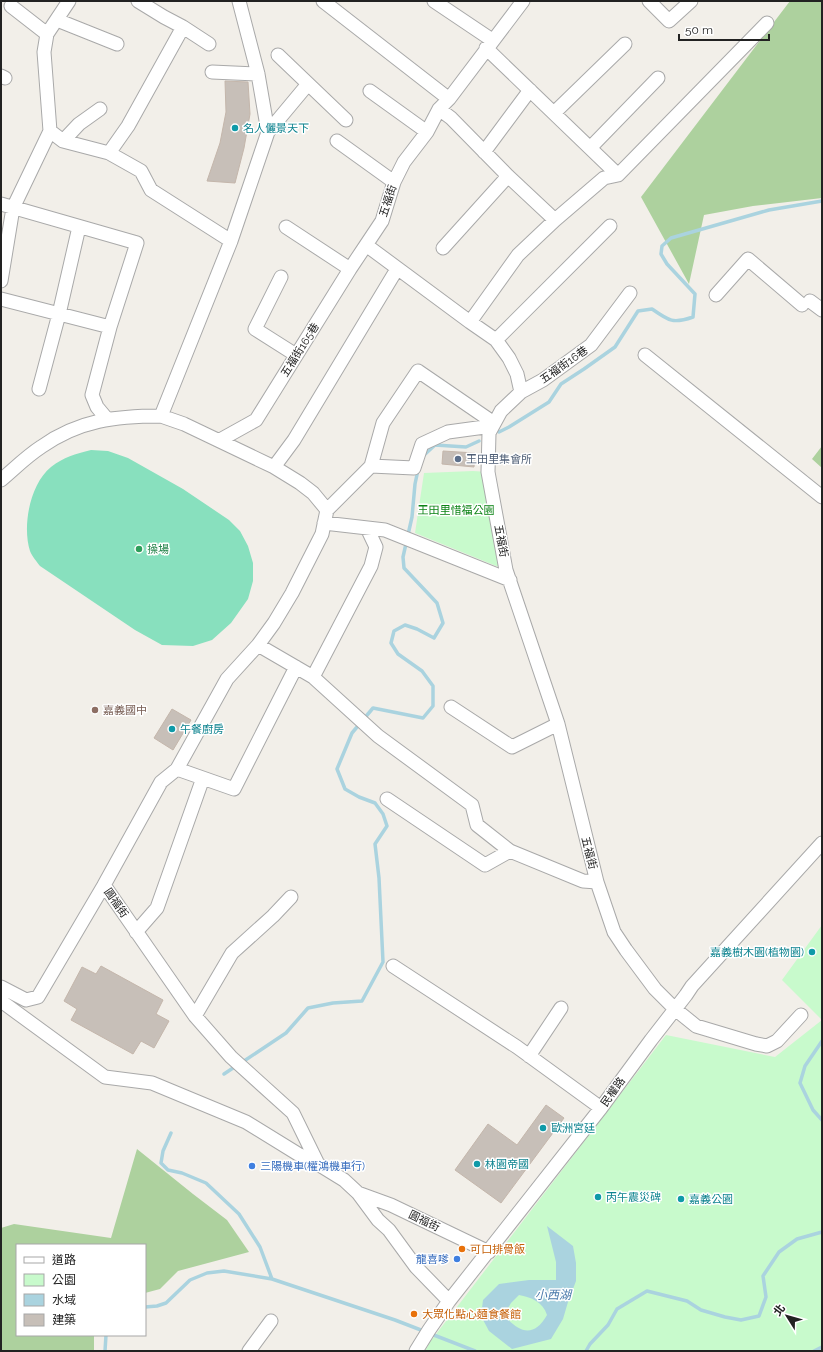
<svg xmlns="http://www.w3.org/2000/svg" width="823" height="1352" font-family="Raleway,'Noto Sans TC',sans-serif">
	<rect width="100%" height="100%" fill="#f2efe9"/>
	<!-- forest -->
	<path fill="#add19e" d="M790 1H822V198L753 206 704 215 689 284 641 197Z
		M822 446V468L812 459Z
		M137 1149 193 1194 227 1220 249 1252 178 1271 160 1289 145 1293V1245H17V1335H94V1351H1V1228L14 1224 111 1238Z"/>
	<!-- park -->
	<path fill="#c8facc" d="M473 471 488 472 506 570 415 533 424 473Z
		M822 925V1351H425L430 1342 666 1035 775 1057 822 1020 782 980Z"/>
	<!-- pitch -->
	<path fill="#88e0be" d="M91 450 108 451 128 458 183 489 229 520 240 531 248 546 253 563V581L248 599 231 623 212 640 193 646 162 645 135 630 40 566C37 562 32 556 30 551 22 526 30 484 51 467 64 457 75 454 91 450Z"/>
	<!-- water -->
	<path fill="#aad3df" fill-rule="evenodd" d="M547 1226 573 1246 576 1263V1281L568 1302 563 1319 551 1339 512 1349 489 1331 481 1316 483 1300 499 1284 529 1280H556V1262ZM519 1295C531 1297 543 1302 547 1315 534 1338 519 1333 504 1315L511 1303Z"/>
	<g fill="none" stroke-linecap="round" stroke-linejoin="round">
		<!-- stream -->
		<path stroke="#aad3df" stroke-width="3.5" d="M499 432 509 427 549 402 561 384 584 369 615 347 638 311 652 309C669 321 673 324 693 317L695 294 667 264 661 254 662 246 671 238 769 210 822 201
			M422 457 435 445 466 447 479 441
			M822 1041 805 1066 800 1083 813 1110 822 1120
			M241 1063 286 1033 308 1008 333 1003 362 1001 383 962 379 878 375 844 387 826 383 814 375 803 359 797 345 789 337 769 352 733 373 708 423 718 433 706V686L422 671 398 654 391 643 394 631 405 625 417 629 434 638 443 623 437 603 404 568 403 557 412 517 415 484 418 470
			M224 1074 236 1066
			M171 1133 163 1151 161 1163 168 1170 182 1173 206 1183 239 1214 260 1247 272 1279
			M145 1307 157 1306 166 1303 190 1280 207 1273 224 1271 272 1279 395 1320 475 1351
			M105 1351 106 1335
			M586 1351 590 1344 608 1325 617 1309 647 1291 687 1301 701 1310 725 1317 741 1320 759 1316 766 1297 763 1276 779 1252 797 1239 822 1232
			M814 1351 822 1347"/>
	</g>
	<!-- building -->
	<path fill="#c7bfb8" stroke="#c4b6ab" d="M225 81 248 82 250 114 244 148 235 183 207 181 220 143 226 112Z
		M443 451 475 453 474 467 442 464Z
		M172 709 191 720 173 750 154 738Z
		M101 966 163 1000 156 1014 169 1021 154 1048 141 1041 133 1054 71 1020 77 1009 64 1001 82 967 96 974Z
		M546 1105 564 1118 501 1203 455 1170 488 1124 517 1145Z"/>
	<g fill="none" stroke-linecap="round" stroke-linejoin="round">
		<defs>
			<path id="minor" d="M323 1 449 99
				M434 1 492 40
				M523 1 449 99 439 109 427 132 404 162 394 182 382 221 366 245 470 322 496 340 509 358 517 374 521 392 501 411 489 433 488 472 506 570 558 724 597 882 614 932 626 950 655 989 675 1009 696 1026 756 1044 767 1046 777 1041 801 1015
				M649 1 669 21 691 1
				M11 6 47 34
				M57 20 117 44
				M183 27 209 44
				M486 48 618 175
				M278 55 346 120
				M212 72 258 74
				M1 76 5 78
				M370 91 427 132
				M439 109 451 118 508 176 555 220
				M554 113 625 44
				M50 131 63 141 109 153 141 171 151 190 231 241
				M268 132 308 84
				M63 141 79 124 100 109
				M337 141 394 182
				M590 148 658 78
				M484 152 530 90
				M109 153 128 126 183 27 164 17 138 1
				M1 204 137 243 110 327 92 395 97 407 107 419
				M286 227 350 269
				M443 248 508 176
				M281 277 255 329 296 355
				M1 281 13 208 50 131 44 52 47 34 69 1
				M716 295 748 259 802 305
				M1 299 110 327
				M810 301 822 310
				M470 322 518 255 555 220 604 178 618 175 767 23
				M496 340 610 226
				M645 355 822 497
				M39 389 59 314 79 227
				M521 392 543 380 591 345 630 293
				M220 440 256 420 350 269 366 245
				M371 466 383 423 418 371 494 423
				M274 467 294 440 397 269
				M1 480C14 469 27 456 41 447 79 420 116 416 161 416
				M327 510 371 466 414 468 422 444 448 432 492 426
				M324 523 385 530 510 580
				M258 645 313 677 378 736 472 805 477 825 510 851
				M313 677 371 566 376 547 367 528
				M451 707 512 747 558 724
				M177 769 234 789 296 667
				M387 799 485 865 510 851 583 881 597 882
				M104 885 161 782 177 769 227 679 258 645 274 623 292 593 322 534 327 510 313 493 300 483 274 467 184 424 161 416 231 241 268 132 258 74 239 1
				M136 932 157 908 203 778
				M393 966 517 1047 601 1108
				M1 987 26 1000 38 997 104 885 195 1016 231 1057 293 1113 318 1164
				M1 1001 105 1077 152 1083 246 1122 298 1154 318 1164 344 1180 358 1193 391 1205 489 1252
				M195 1016 232 953 273 916 291 897
				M529 1056 561 1008
				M358 1193 378 1220 389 1230 416 1267 449 1301
				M249 1351 271 1321
				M416 1351 429 1330 449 1301 601 1108 651 1040 686 995 692 986 822 843"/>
		</defs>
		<!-- minor casing -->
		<use href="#minor" stroke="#a9a9a9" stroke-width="15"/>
		<!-- minor -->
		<use href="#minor" stroke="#fff" stroke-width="13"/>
	</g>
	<!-- markers -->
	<g fill="#0f9aa8" stroke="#fff" stroke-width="1.5">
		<circle cx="235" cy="128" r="4"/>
		<circle cx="172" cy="729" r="4"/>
		<circle cx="812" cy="952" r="4"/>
		<circle cx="543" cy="1128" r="4"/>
		<circle cx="477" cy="1164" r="4"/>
		<circle cx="598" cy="1197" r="4"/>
		<circle cx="681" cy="1199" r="4"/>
	</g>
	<circle fill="#5c6f8a" stroke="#fff" stroke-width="1.5" cx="458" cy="459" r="4"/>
	<circle fill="#2e9e5b" stroke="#fff" stroke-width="1.5" cx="139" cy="549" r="4"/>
	<circle fill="#8d6e63" stroke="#fff" stroke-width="1.5" cx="95" cy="710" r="4"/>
	<g fill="#3f7fe0" stroke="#fff" stroke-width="1.5">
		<circle cx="252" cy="1166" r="4"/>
		<circle cx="457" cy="1259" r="4"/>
	</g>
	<g fill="#e8710a" stroke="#fff" stroke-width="1.5">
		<circle cx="462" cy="1249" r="4"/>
		<circle cx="414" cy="1314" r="4"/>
	</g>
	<g text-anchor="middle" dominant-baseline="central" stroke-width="3" stroke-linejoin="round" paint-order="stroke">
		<!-- culture labels -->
		<g font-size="11" fill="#0d838f" stroke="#fff" text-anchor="start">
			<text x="243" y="128">名人儷景天下</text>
			<text x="180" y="729">午餐廚房</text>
			<text x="804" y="952" text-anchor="end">嘉義樹木園(植物園)</text>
			<text x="551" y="1128">歐洲宮廷</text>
			<text x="485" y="1164">林園帝國</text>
			<text x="606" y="1197">丙午震災碑</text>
			<text x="689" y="1199">嘉義公園</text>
		</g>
		<!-- street labels -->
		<g font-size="11" fill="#222" stroke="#fff">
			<text transform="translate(388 201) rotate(-72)">五福街</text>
			<text transform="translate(300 350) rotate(-58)">五福街165巷</text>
			<text transform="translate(564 365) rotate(-35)">五福街16巷</text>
			<text transform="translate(501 541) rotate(79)">五福街</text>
			<text transform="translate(589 853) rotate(76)">五福街</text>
			<text transform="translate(116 903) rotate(55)">圓福街</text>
			<text transform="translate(613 1092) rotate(-54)">民權路</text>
			<text transform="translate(424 1221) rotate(26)">圓福街</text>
		</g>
		<!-- service labels -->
		<g font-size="11" fill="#4e5e75" stroke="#fff" text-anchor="start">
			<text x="466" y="459">王田里集會所</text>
		</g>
		<!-- park labels -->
		<g font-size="11" fill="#0c8416" stroke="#fff">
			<text x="456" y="510">王田里惜福公園</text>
		</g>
		<!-- leisure labels -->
		<g font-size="11" fill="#27864d" stroke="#fff" text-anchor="start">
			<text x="147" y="549">操場</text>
		</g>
		<!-- education labels -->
		<g font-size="11" fill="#785e54" stroke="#fff" text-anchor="start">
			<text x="103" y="710">嘉義國中</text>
		</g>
		<!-- shop labels -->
		<g font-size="11" fill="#366cbe" stroke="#fff" text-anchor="start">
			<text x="260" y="1166">三陽機車(權鴻機車行)</text>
			<text x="449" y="1259" text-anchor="end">龍喜嗲</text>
		</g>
		<!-- food labels -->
		<g font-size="11" fill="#c56008" stroke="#fff" text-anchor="start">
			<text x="470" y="1249">可口排骨飯</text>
			<text x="422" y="1314">大眾化點心麵食餐館</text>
		</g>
		<!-- water labels -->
		<g font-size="12" font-style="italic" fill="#4a7aab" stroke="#fff">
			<text x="553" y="1295">小西湖</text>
		</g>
	</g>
	<!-- border -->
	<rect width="823" height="1352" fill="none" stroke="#222222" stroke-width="4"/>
	<!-- legend -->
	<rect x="16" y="1244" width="130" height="92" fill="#ffffff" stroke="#a7a7a7"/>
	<rect x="24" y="1257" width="20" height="6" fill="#ffffff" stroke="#a7a7a7"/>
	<text x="52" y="1264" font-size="12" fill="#222222">道路</text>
	<rect x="24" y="1274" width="20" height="12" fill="#c8facc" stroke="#a7a7a7"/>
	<text x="52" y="1284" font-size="12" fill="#222222">公園</text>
	<rect x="24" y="1294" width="20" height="12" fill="#aad3df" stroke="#a7a7a7"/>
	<text x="52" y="1304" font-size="12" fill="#222222">水域</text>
	<rect x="24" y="1314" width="20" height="12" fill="#c7bfb8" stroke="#a7a7a7"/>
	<text x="52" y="1324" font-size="12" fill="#222222">建築</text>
	<!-- north arrow -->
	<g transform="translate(787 1316) rotate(307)" stroke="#ffffff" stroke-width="3" paint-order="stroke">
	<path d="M0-3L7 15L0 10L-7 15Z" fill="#222222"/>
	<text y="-6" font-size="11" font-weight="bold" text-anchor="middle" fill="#222222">北</text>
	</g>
	<!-- scale -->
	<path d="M679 34v6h90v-6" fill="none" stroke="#222222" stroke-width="2"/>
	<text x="685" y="34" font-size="12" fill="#222222" stroke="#ffffff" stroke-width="3" paint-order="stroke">50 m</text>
</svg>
